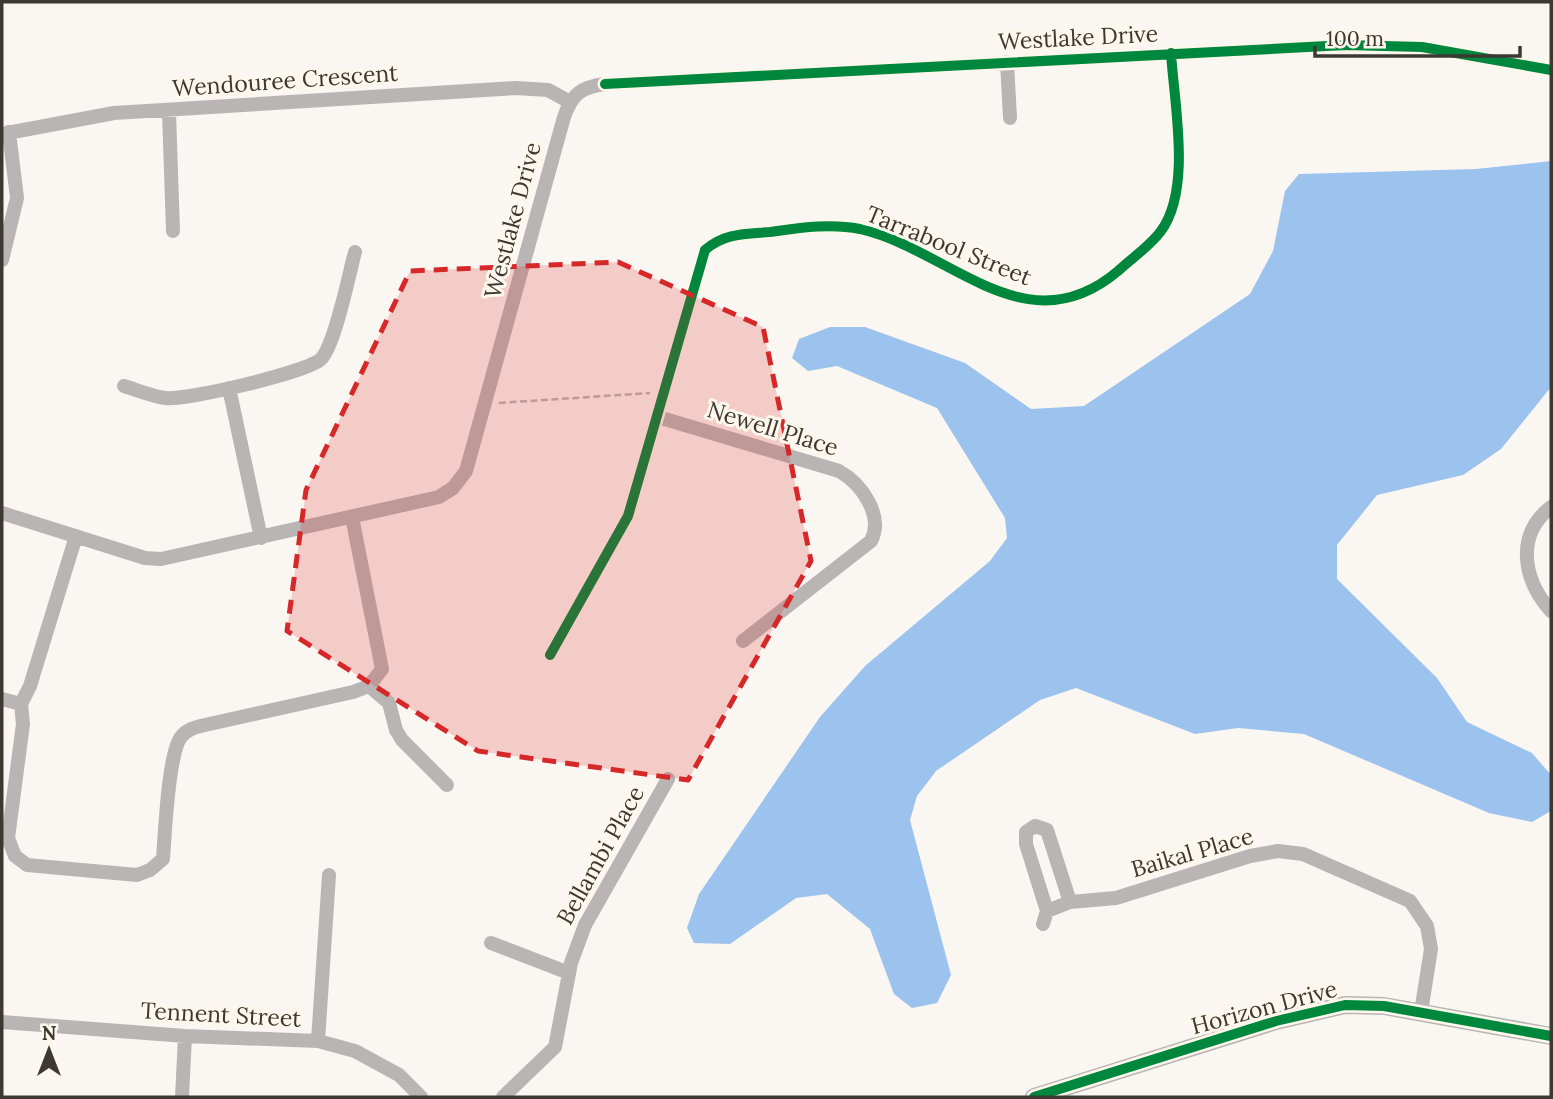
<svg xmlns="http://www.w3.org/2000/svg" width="1553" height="1099" font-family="Lora,serif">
	<rect width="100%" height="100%" fill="#faf6f1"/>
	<!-- water -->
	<path fill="#9cc2ee" d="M1551 161V387L1501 449 1463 475 1377 495 1337 545V579L1437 678 1467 722 1532 753 1551 775V811L1532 822 1489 813 1304 734 1238 728 1195 734 1076 688 1040 700 936 771 917 796 910 820 951 975 937 1003 912 1008 894 994 870 929 827 894 796 898 730 944 694 943 687 928 699 894 820 717 865 666 990 561 1007 538 1005 518 937 408 837 366 808 371 792 358 799 339 830 327H865L965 363 1031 409 1084 406 1250 294 1273 251 1285 191 1299 174 1476 169Z"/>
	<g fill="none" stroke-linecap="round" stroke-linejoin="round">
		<!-- path -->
		<path stroke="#b9b6b5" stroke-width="2.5" stroke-dasharray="7 3.5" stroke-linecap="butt" d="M499 403 650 393"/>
		<!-- minor -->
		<path stroke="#b9b5b5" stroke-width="14" d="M1007 62 1010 118
			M169 112 173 231
			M2 134 114 113 516 88 548 90 570 102
			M2 260 17 198 9 132
			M124 386C137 390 152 396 165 398 185 401 308 372 321 359 335 345 349 274 355 252
			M229 388 261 538
			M658 417 839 471C862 484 884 516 871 541L743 641
			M1551 507C1515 535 1523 580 1551 611
			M2 513 145 558 161 559 439 497 453 488 466 471 564 117C572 94 581 87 605 84L1346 45 1422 47 1551 70
			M76 536 30 686 21 704 23 724 8 838 15 856 27 865 137 875 150 870 163 859C165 834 168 754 181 737 187 729 196 727 205 725L353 692 369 686 382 669 352 517
			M550 655 628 516 705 250C724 233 745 234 770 232 799 228 830 223 860 229 951 250 1026 349 1118 271 1132 258 1150 246 1161 231 1192 189 1174 103 1171 53
			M369 686 389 703 396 730 402 740 447 785
			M2 699 21 704
			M1047 911 1026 844V832L1035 826 1047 830 1070 902
			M1043 924 1047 911 1070 902 1116 898 1250 856 1278 851 1303 854 1410 901 1427 926 1431 949 1421 1012
			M491 943 569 973
			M2 1022 185 1036 318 1041 355 1051 399 1075 421 1097
			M318 1041 329 875
			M182 1097 185 1036
			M503 1097 555 1047 571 963 585 925 668 779"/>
		<!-- tertiary -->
		<path stroke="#b9b5b5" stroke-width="18" d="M1034 1097 1276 1021 1345 1005 1384 1006 1551 1036"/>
		<defs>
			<path id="cycleway" d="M605 84 1346 45 1422 47 1551 70
				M550 655 628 516 705 250C724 233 745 234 770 232 799 228 830 223 860 229 951 250 1026 349 1118 271 1132 258 1150 246 1161 231 1192 189 1174 103 1171 53
				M1034 1097 1276 1021 1345 1005 1384 1006 1551 1036"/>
		</defs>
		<!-- cycleway casing -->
		<use href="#cycleway" stroke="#fef7ed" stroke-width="15"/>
		<!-- cycleway -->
		<use href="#cycleway" stroke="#00873e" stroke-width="10"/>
	</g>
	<!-- marked area -->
	<path fill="#d62828" fill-opacity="0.2" stroke="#d62828" stroke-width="5" stroke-dasharray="14 9" stroke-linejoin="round" d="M618 262 763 327 811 561 688 780 478 751 287 631 306 490 410 271Z"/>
	<g text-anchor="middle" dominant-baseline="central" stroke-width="6" stroke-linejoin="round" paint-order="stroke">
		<!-- street labels -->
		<g font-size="23" fill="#3d3832" stroke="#fef7ed">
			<text transform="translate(1078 37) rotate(-3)">Westlake Drive</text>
			<text transform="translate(285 80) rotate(-4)">Wendouree Crescent</text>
			<text transform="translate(512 220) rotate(-75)">Westlake Drive</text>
			<text transform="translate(949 245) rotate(22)">Tarrabool Street</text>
			<text transform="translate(773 428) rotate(17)">Newell Place</text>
			<text transform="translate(1192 852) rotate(-16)">Baikal Place</text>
			<text transform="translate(600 855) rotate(-61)">Bellambi Place</text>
			<text transform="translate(1264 1007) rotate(-15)">Horizon Drive</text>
			<text transform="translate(221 1014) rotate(3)">Tennent Street</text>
		</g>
	</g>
	<!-- border -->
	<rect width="1553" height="1099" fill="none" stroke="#3d3832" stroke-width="7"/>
	<!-- north arrow -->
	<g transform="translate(49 1050)" stroke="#fef7ed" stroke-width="5" paint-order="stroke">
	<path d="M0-5L12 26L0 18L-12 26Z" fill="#3d3832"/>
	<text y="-10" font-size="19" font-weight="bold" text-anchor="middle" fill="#3d3832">N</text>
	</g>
	<!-- scale -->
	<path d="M1315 46v10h205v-10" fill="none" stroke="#3d3832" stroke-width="3.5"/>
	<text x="1326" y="46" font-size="21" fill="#3d3832" stroke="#fef7ed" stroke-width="5" paint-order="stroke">100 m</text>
</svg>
